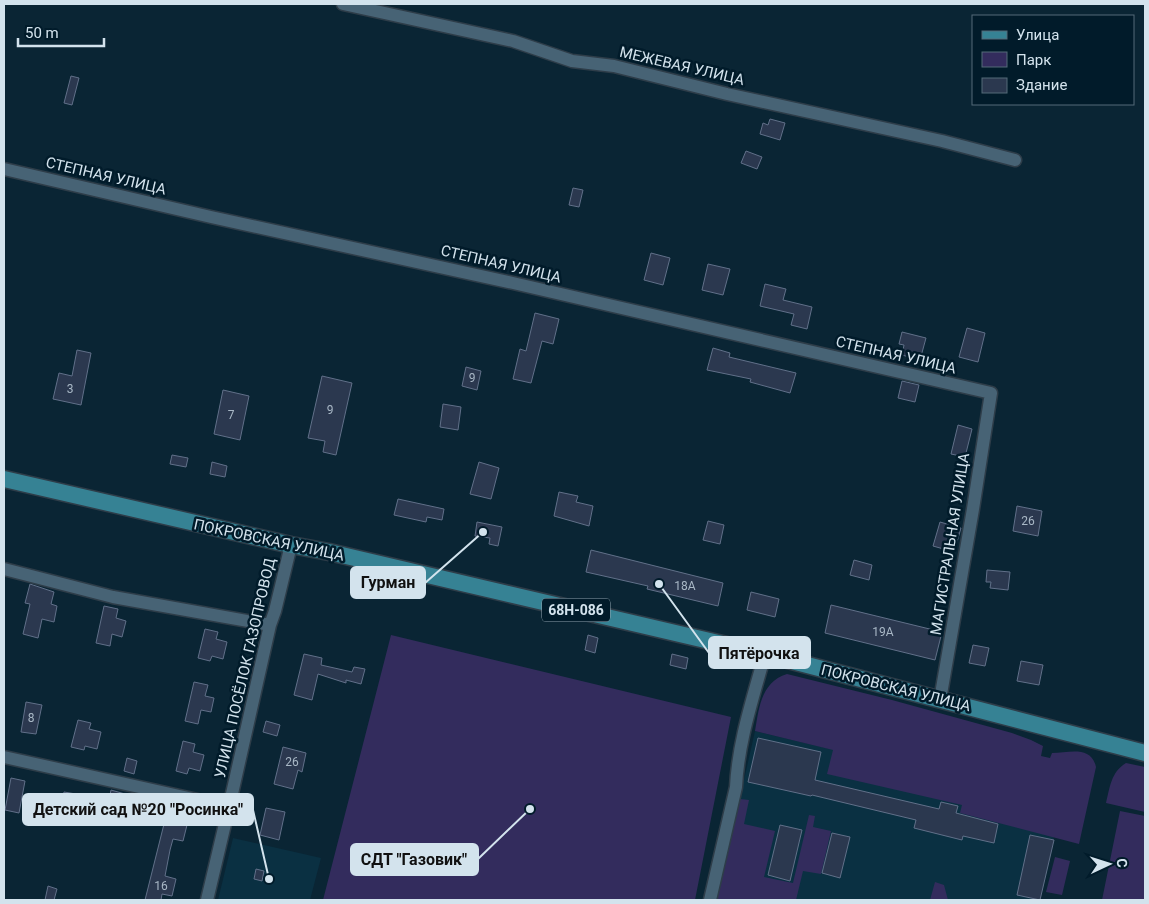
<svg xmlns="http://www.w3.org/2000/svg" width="1149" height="904" font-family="Roboto,sans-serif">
	<rect width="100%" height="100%" fill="#0a2534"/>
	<!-- built -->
	<path fill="#0a3042" d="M755 731 1061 804 1040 900H717Z
		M233 838 321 858 310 900H218Z"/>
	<!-- green -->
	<path fill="#332c5d" d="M391 635 731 717 695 900H323Z
		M787 674 892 700 1012 733 1031 740 1043 746 1041 756 1050 758 1052 753C1069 753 1091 745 1096 767L1079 844 960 813 962 805 827 774 833 750 755 731C759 708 761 682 787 674Z
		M1126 763 1145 767V812L1106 803C1110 787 1111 772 1126 763Z
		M740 799 749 800 744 824 775 831 764 877 793 883 809 815 815 816 813 827 831 831 821 874 803 871 796 900H717Z
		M1120 811 1145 816V900H1102Z
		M1055 857 1070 861 1062 895 1046 892Z
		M935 882 944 885 948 900H930Z"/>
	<!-- building -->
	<path fill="#2b384f" stroke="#617089" d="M71 76 79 78 72 105 64 103Z
		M770 119 785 123 780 140 760 134 763 123 768 125Z
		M746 151 762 157 757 169 741 163Z
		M573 188 583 190 579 207 569 205Z
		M651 253 670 258 663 285 644 280Z
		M708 264 730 269 723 295 702 290Z
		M765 284 786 289 783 300 812 307 807 329 791 325 794 314 760 306Z
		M535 313 559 319 553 344 542 341 531 383 513 379 520 349 526 351Z
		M967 328 985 333 978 362 959 357Z
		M902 332 926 338 920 360 902 355 904 345 899 344Z
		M713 348 730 353 729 357 796 373 790 393 750 382 751 379 707 370Z
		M77 350 91 353 81 405 53 399 59 373 72 376Z
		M466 367 481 371 477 390 462 386Z
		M322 376 352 383 336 455 323 452 325 441 308 438Z
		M902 381 919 385 915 402 898 398Z
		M223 390 249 396 240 440 214 434Z
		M443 404 461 407 458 430 440 427Z
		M958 425 972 429 965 457 951 454Z
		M172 455 188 458 186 467 170 464Z
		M212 462 227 466 225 477 210 474Z
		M479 462 499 468 491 499 470 494Z
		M559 492 578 496 576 502 593 506 589 526 554 516Z
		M398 499 444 509 442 520 427 517 426 522 394 515Z
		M1017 506 1042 511 1038 536 1013 531Z
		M708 521 724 525 720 544 703 540Z
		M477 522 502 527 498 546 489 544 490 538 475 536Z
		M940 522 961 528 954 552 933 546Z
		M591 550 723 583 718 606 647 589 648 586 586 572Z
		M854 560 872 565 869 580 850 575Z
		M987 570 1010 572 1008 590 990 588 991 582H986Z
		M30 584 54 592 51 604 57 606 54 622 42 619 38 638 23 634 30 604 25 603Z
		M751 592 779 599 775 617 747 610Z
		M831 605 942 632 935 660 825 633Z
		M104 606 118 609 116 618 126 621 122 637 112 634 110 646 96 643Z
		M205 629 218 632 216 639 227 642 223 659 212 656 210 661 198 658Z
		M588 635 598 638 595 653 585 650Z
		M973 645 989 648 985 666 969 663Z
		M304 654 322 658 321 665 352 672 354 667 365 669 361 684 346 680V683L318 674 312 700 294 695Z
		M672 654 688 658 686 669 670 665Z
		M1021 661 1043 665 1039 685 1017 681Z
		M194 682 208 685 205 696 214 698 211 712 201 710 198 724 185 721Z
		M26 702 42 705 36 734 21 732Z
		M78 720 91 723 89 729 101 732 97 749 85 746 84 750 71 747Z
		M266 721 280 725 277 736 263 732Z
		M758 738 821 752 815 780 939 809 941 802 958 806 956 813 998 824 994 843 963 836 962 840 914 828 916 820 812 795 811 796 748 782Z
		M183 741 195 744 193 752 204 755 200 771 189 768 187 774 176 771Z
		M283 747 306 753 302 772 298 770 293 789 274 784Z
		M127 758 137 761 134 774 124 771Z
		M11 778 25 781 19 813 5 810Z
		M111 790 125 794 122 808 108 805Z
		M64 792 76 794 75 799 87 802 84 820 72 818 71 823 58 821Z
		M266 808 285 812 279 840 260 835Z
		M167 812 179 815 177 822 187 825 183 841 173 839 170 850 165 876 176 879 172 896 162 894 161 900H145Z
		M780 825 802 830 790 881 768 875Z
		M832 833 850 837 840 878 822 873Z
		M1030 835 1054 840 1040 900 1017 895Z
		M256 869 264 871 262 881 254 879Z
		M48 886 57 889 54 900H45Z"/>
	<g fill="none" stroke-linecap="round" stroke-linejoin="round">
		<defs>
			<path id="minor" d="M343 4 513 41 572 61 614 66 727 94 942 141 1015 160
				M4 169 211 217 513 283 991 393 973 509 940 700
				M4 569 113 597 270 625
				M4 757 229 807 270 625 275 611 291 545
				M207 900 229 807
				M710 900 736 787C738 742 753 698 765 654"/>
			<path id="major" d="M4 479 291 545 329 552 765 654 1145 753"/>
		</defs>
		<!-- minor casing -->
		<use href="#minor" stroke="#2e3d49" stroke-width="15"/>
		<!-- major casing -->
		<use href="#major" stroke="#2e3d49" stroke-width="19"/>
		<!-- minor -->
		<use href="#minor" stroke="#476375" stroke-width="12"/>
		<!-- major -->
		<use href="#major" stroke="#368294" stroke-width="16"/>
	</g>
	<g text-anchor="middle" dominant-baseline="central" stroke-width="5" stroke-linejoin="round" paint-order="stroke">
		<!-- number labels -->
		<g font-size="12" fill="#a9b8c6">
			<text x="472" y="378">9</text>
			<text x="70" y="389">3</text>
			<text x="330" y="410">9</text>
			<text x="231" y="415">7</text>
			<text x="1028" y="521">26</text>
			<text x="685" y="586">18А</text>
			<text x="883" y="632">19А</text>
			<text x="31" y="718">8</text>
			<text x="292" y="762">26</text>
			<text x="161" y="886">16</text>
		</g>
		<!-- shield labels -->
		<rect fill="#011b2a" stroke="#94a7b2" stroke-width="1" x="542" y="598.5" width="68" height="23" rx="4"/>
		<g font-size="14" font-weight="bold" fill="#d3e3ed">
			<text x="576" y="610">68Н-086</text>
		</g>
		<!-- street labels -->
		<g font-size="15" fill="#d3e3ed" stroke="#011b2a">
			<text transform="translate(682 66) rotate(13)">МЕЖЕВАЯ УЛИЦА</text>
			<text transform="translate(106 176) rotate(13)">СТЕПНАЯ УЛИЦА</text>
			<text transform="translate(501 264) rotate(13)">СТЕПНАЯ УЛИЦА</text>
			<text transform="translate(896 355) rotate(13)">СТЕПНАЯ УЛИЦА</text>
			<text transform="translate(269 540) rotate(12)">ПОКРОВСКАЯ УЛИЦА</text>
			<text transform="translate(950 544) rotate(-81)">МАГИСТРАЛЬНАЯ УЛИЦА</text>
			<text transform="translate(245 668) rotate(-77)">УЛИЦА ПОСЁЛОК ГАЗОПРОВОД</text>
			<text transform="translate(896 688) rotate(14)">ПОКРОВСКАЯ УЛИЦА</text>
		</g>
	</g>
	<!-- callouts -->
	<path fill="none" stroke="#d3e3ed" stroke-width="2" d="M483 532L425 583M659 584L709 653M269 879L253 810M530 809L478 859"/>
	<g fill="#d3e3ed" stroke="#011b2a" stroke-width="2">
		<circle cx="483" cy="532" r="5"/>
		<circle cx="659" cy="584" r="5"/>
		<circle cx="269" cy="879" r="5"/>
		<circle cx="530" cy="809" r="5"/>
	</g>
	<g fill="#d3e3ed" stroke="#d3e3ed" stroke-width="2">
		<rect x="351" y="567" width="74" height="31" rx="5"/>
		<rect x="709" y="637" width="101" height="31" rx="5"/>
		<rect x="23" y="794" width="230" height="31" rx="5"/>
		<rect x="351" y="844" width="127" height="31" rx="5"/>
	</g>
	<g font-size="16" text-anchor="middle" font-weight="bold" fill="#111">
		<text x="388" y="588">Гурман</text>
		<text x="759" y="659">Пятёрочка</text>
		<text x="138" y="815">Детский сад №20 "Росинка"</text>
		<text x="414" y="865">СДТ "Газовик"</text>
	</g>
	<!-- border -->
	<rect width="1149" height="904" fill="none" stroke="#d3e3ed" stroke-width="10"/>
	<!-- legend -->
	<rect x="972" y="15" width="162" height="90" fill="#011b2a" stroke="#556b78"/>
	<rect x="982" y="31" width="25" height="8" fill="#368294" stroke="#556b78"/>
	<text x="1016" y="40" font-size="15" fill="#d3e3ed">Улица</text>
	<rect x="982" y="52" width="25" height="15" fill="#332c5d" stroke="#556b78"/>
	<text x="1016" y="65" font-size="15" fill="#d3e3ed">Парк</text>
	<rect x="982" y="78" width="25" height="15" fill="#2b384f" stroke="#556b78"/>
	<text x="1016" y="90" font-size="15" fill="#d3e3ed">Здание</text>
	<!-- north arrow -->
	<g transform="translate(1109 864) rotate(86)" stroke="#011b2a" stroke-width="4" paint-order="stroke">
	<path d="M0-4L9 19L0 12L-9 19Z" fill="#d3e3ed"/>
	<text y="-8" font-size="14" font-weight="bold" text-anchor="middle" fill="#d3e3ed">С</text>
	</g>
	<!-- scale -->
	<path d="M18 38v8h86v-8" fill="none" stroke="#d3e3ed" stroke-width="2.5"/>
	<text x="25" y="38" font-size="15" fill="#d3e3ed" stroke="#011b2a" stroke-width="4" paint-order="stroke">50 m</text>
</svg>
